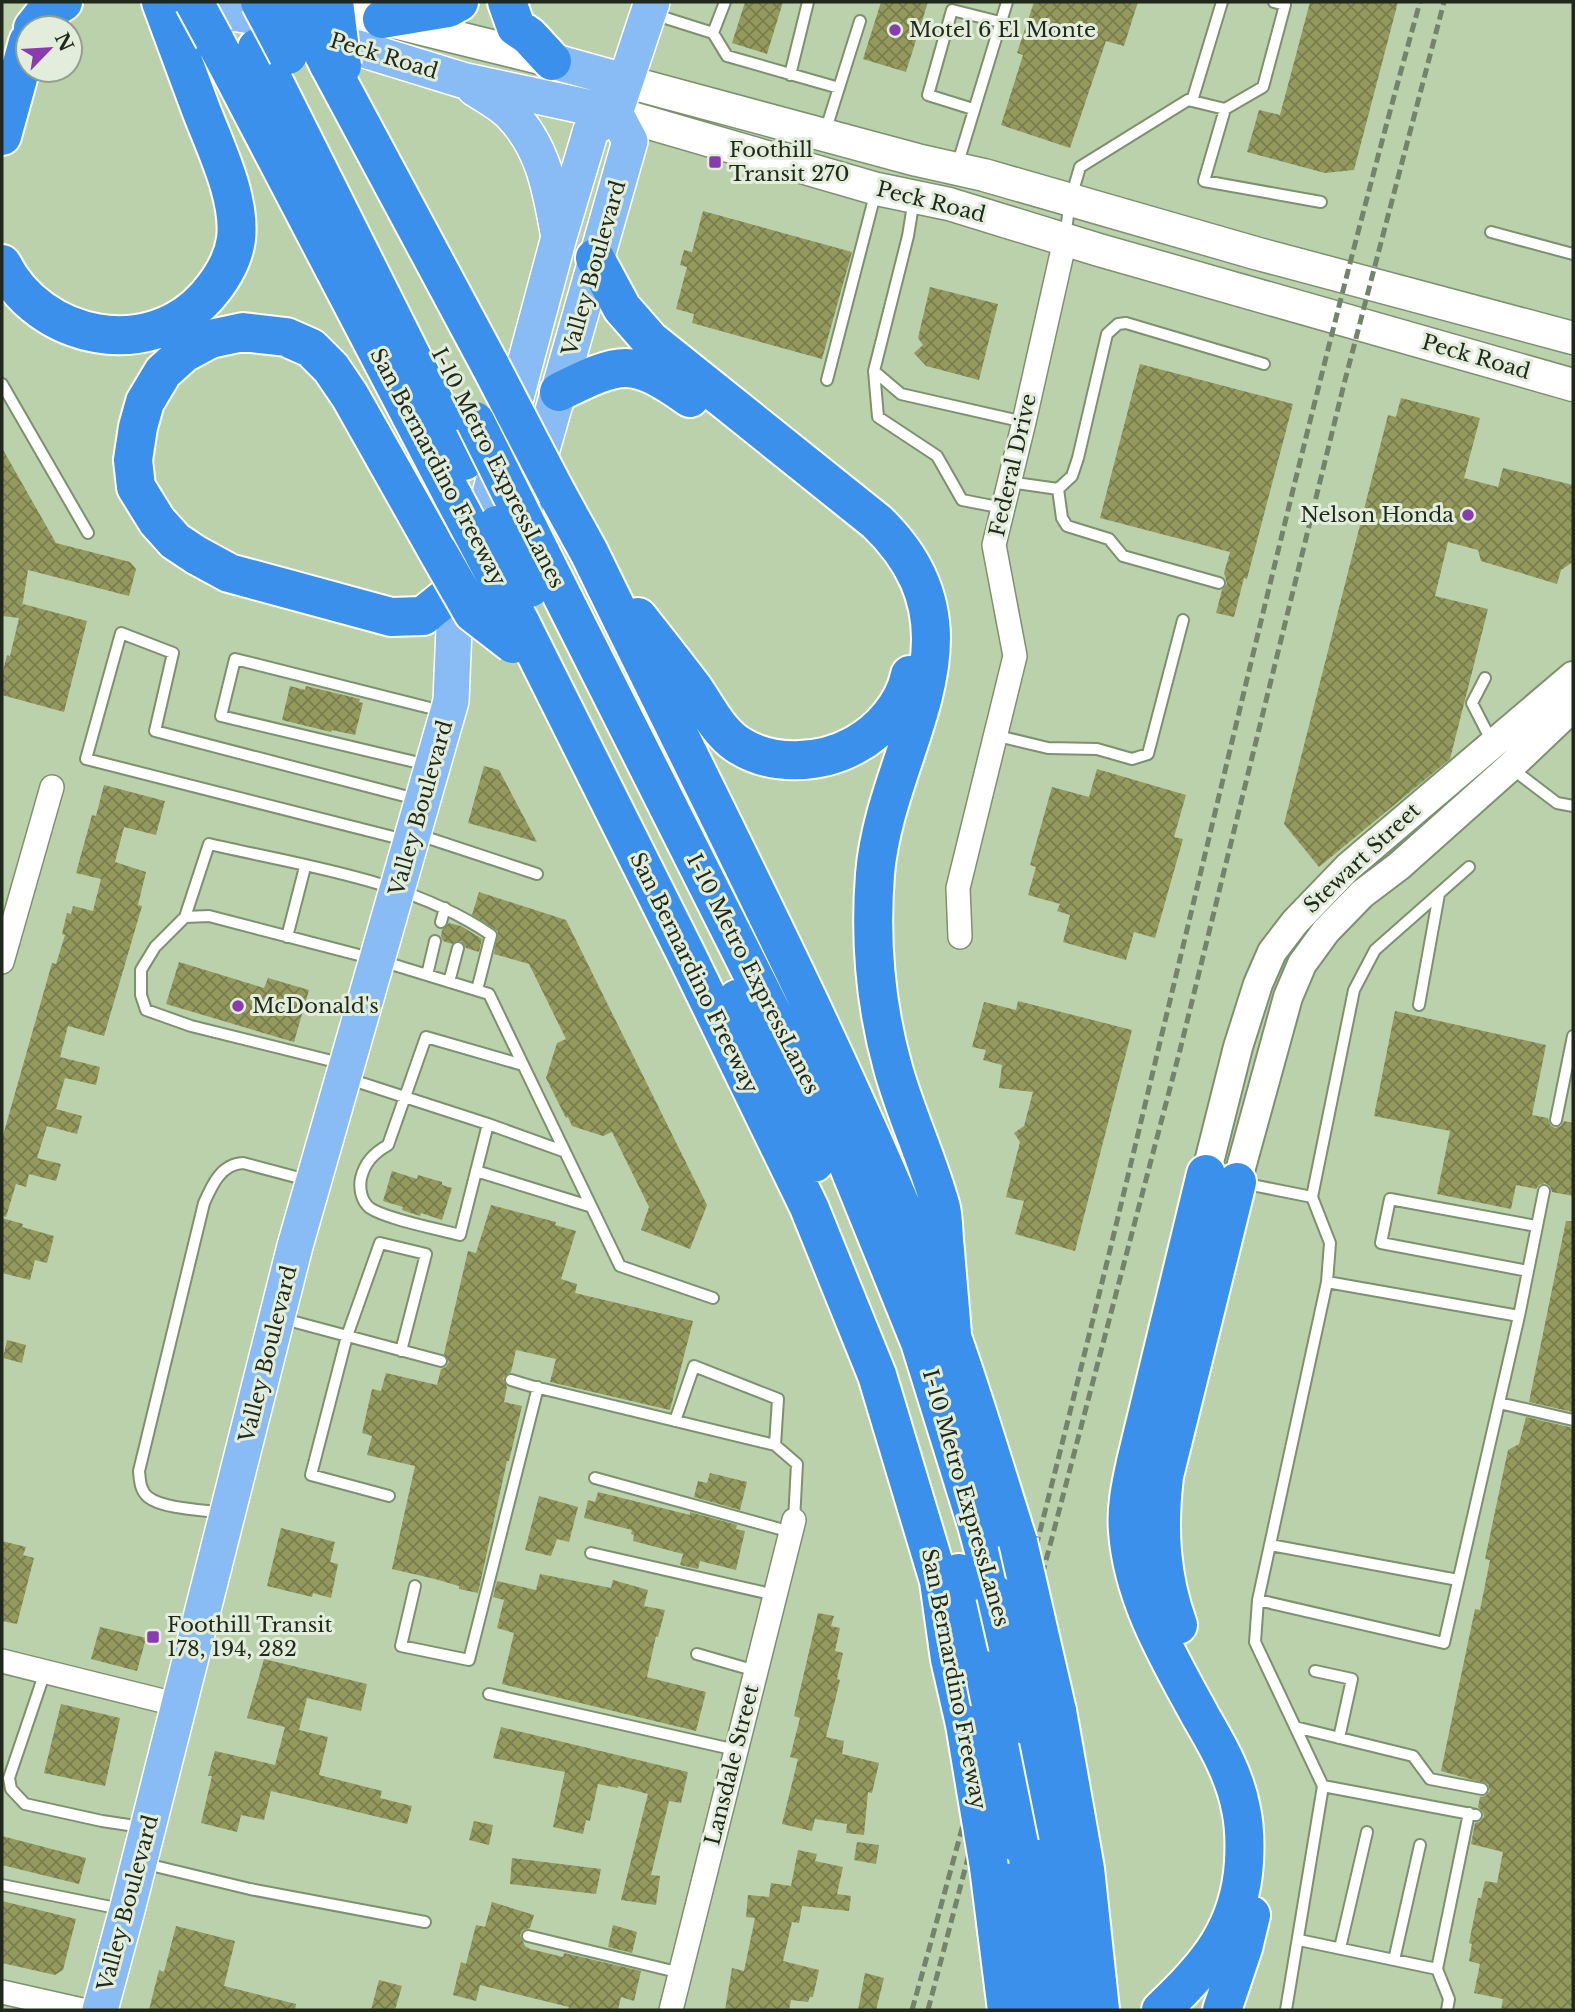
<svg xmlns="http://www.w3.org/2000/svg" width="1575" height="2012" font-family="'Libre Baskerville',serif">
	<defs>
		<pattern id="building-cross-hatch" width="8" height="8" patternUnits="userSpaceOnUse" patternTransform="scale(1.75)"><rect width="8" height="8" fill="#94995e"/><path d="M0 0l8 8M0 8l8-8" fill="none" stroke="#787d4d"/></pattern>
	</defs>
	<rect width="100%" height="100%" fill="#bbd1ac"/>
	<!-- building -->
	<path fill="url(#building-cross-hatch)" d="M745 2H783L767 54 732 43Z
		M881 2H928L906 72 863 59Z
		M1034 2H1138L1124 46 1106 41 1070 148 1001 125 1023 55 1017 53Z
		M1310 2H1398L1354 170 1325 173 1247 152 1259 110 1280 115Z
		M703 211 852 252 822 359 692 323 694 314 676 309 687 267 680 265 684 250 692 252Z
		M930 287 998 304 979 380 926 366 914 353 923 345 918 338Z
		M1140 364 1293 404 1247 579 1244 578 1234 617 1216 613 1222 590 1227 584 1224 573 1230 552 1100 518Z
		M1401 398 1480 418 1464 478 1498 487 1503 468 1573 485V562L1561 570 1557 584 1481 561 1478 550 1448 542 1435 596 1488 609 1450 759 1319 867 1284 824 1388 415 1396 417Z
		M2 448 56 543 130 562 136 569 129 596 28 570 22 607 23 604 87 621 64 712 2 695V675L7 655 10 656 19 618 2 616Z
		M290 686 305 690 306 686 360 699 359 702 363 703 355 735 332 730 331 732 282 720Z
		M484 766 499 770 537 842 468 823Z
		M1097 769 1186 795 1174 837 1183 839 1155 938 1134 932 1126 960 1063 942 1070 915 1057 911 1060 904 1028 895 1036 867 1030 865 1052 787 1089 797Z
		M104 785 165 801 156 835 124 827 115 862 146 872 138 905 142 906 104 1036 68 1026 60 1057 100 1067 96 1085 65 1078 56 1109 82 1116 77 1134 47 1126 37 1158 61 1164 56 1181 29 1174 26 1187 16 1184 6 1217 2 1216V1139L52 963 56 964 65 935 62 934 67 913 71 914 73 906 93 911 101 879 76 873 92 815 96 816Z
		M479 892 566 920 707 1205 690 1249 641 1230 649 1207 612 1132 603 1136 572 1126 568 1117 566 1118 546 1078 557 1043 566 1039 529 964 494 954 498 931 472 915Z
		M449 923 461 926 482 939 479 952 466 948 461 941 452 944 443 941 441 936 442 930Z
		M179 962 264 988 268 978 309 990 294 1042 166 1004Z
		M1018 1001 1132 1030 1075 1251 1015 1234 1024 1201 1006 1197 1020 1142 1014 1133 1024 1126 1033 1092 999 1088 1002 1065 983 1060 986 1050 972 1047 984 1002 1016 1010Z
		M1395 1011 1546 1045 1532 1115 1548 1118 1550 1125 1555 1128 1561 1126 1564 1121 1573 1123V1196L1552 1192 1550 1186 1545 1183 1539 1185 1536 1189 1516 1185 1511 1209 1437 1194 1450 1131 1374 1116Z
		M392 1171 417 1179 418 1175 442 1182V1185L452 1188 442 1220 421 1213 420 1216 402 1210 403 1207 383 1201Z
		M491 1205 556 1222 555 1225 576 1231 561 1279 577 1284 575 1293 693 1321 670 1410 550 1382 556 1359 516 1350 511 1372 503 1378 507 1387 504 1402 522 1406 509 1461H507L478 1593 459 1589V1586L435 1579 392 1569 415 1466 367 1455 372 1436 362 1433 372 1389 381 1391 386 1373 437 1385 441 1369 446 1367 449 1362 444 1354 468 1251 476 1253Z
		M2 1218 23 1224 22 1227 54 1236 47 1263 35 1260 30 1280 2 1273Z
		M1566 1221H1573V1412L1529 1402Z
		M7 1340 26 1345 22 1363 3 1358Z
		M1526 1417 1573 1428V2010H1501L1503 1999 1474 1993 1480 1964 1469 1961 1472 1944 1469 1943 1478 1898H1481L1485 1881 1497 1883 1503 1852 1471 1844 1475 1823 1479 1822 1484 1817 1483 1812 1478 1807 1480 1797 1485 1796 1490 1791 1488 1784 1441 1771 1475 1609 1480 1610 1490 1560 1485 1559 1508 1450 1519 1444Z
		M710 1473 747 1482 740 1510 694 1497 698 1481 707 1483Z
		M598 1492 690 1515V1512L737 1525 736 1529 745 1531 736 1570 700 1561 698 1569 680 1565 683 1554 633 1541 634 1535 631 1534 632 1530 584 1518 588 1500 595 1502Z
		M539 1496 578 1507 569 1542 557 1539 551 1556 525 1550Z
		M281 1528 335 1542 330 1562 338 1564 331 1598 313 1593 312 1597 267 1586Z
		M2 1541 26 1547 23 1555 34 1558 17 1624 2 1621Z
		M540 1574 611 1588 613 1580 648 1590 644 1606 665 1610 658 1637 656 1636 647 1677 706 1692 696 1731 502 1684 514 1633 497 1628 504 1600 493 1597 497 1581 536 1590Z
		M818 1613 834 1616 831 1626 840 1628 835 1651 843 1653 837 1679 840 1680 826 1737 844 1741 842 1754 879 1763 872 1793 868 1792 864 1835 846 1833 847 1824 815 1819 812 1831 782 1824 798 1759 790 1757 800 1718 794 1716Z
		M100 1627 146 1638 137 1671 91 1659Z
		M264 1659 367 1684 361 1711 307 1698 299 1730 328 1737 319 1775 382 1791 380 1798 412 1806 407 1824 271 1791 264 1820 241 1815 237 1832 201 1823 212 1776H208L215 1751 275 1765 285 1727 247 1718Z
		M61 1704 120 1718 105 1786 44 1773Z
		M501 1727 688 1772 681 1803 669 1801 651 1875 660 1876 656 1905 621 1900 648 1794 618 1786V1788L598 1784 590 1821 586 1820 583 1834 553 1827 565 1772 493 1758Z
		M474 1821 493 1825 489 1845 469 1840Z
		M2 1836 86 1858 79 1884 2 1865Z
		M857 1842 879 1845 876 1864 854 1860Z
		M798 1850 817 1854 815 1861 843 1867 837 1894 851 1896 849 1911 802 1906 799 1923 792 1922 783 1961 819 1970 813 1997H810L808 2002 791 2000 789 2010H725L732 1968 744 1971 755 1918 746 1917 748 1895 769 1897 771 1883 791 1886Z
		M512 1858 601 1869 596 1894 510 1884Z
		M2 1901 76 1919 63 1970 55 1975 2 1963Z
		M492 1902 534 1915 530 1928 523 1930 520 1935 525 1946 530 1949 563 1957 564 1953 641 1971 634 2001 621 1997 618 2010H568L569 2007 480 1985 476 2001 453 1995 461 1962 466 1964 476 1925 485 1927Z
		M613 1925 637 1932 632 1953 608 1947Z
		M176 1926 235 1941 224 1986 296 2004 295 2010H149L159 1970 164 1972Z
		M865 1973 884 1978 876 2010H858Z
		M379 1980 402 1986 395 2010H371Z"/>
	<g fill="none" stroke-linecap="round" stroke-linejoin="round">
		<defs>
			<path id="service" d="M653 14 713 33 727 56 839 88
				M713 33 725 2
				M790 75 808 2
				M1192 101 1222 2
				M973 109 928 95 952 10 1000 22
				M1225 109 1263 87 1285 5 1274 2
				M825 132 860 21
				M957 166 1007 2
				M914 199 908 236 874 371 901 394 1024 422
				M1491 232 1573 254
				M1065 237 1070 201 1080 167 1188 100 1225 109 1204 181 1321 202
				M874 371 878 417 937 456 962 500 1003 508
				M827 380 876 191
				M2 384 88 533
				M1009 482 1058 489 1072 476 1078 458 1107 334 1118 324 1126 323 1264 364
				M1058 489 1062 518 1067 526 1109 539 1123 556 1219 583
				M1485 678 1472 703 1493 744
				M998 736 1048 748 1097 749 1132 759 1148 754 1183 620
				M428 765 221 716 235 659 442 711
				M1511 768 1557 803 1573 806
				M419 835 537 874
				M405 840 86 759 121 633 173 653 155 731 420 800
				M185 917 209 916 378 960 489 994 620 1266 713 1298
				M441 922 445 908
				M287 937 305 867
				M427 975 435 941
				M449 982 458 948
				M1419 1005 1439 894
				M344 1064 191 1026 146 1010 141 995V970L155 947 185 917 209 844C304 866 411 880 491 935L477 990
				M346 1078 488 1124 563 1151
				M1556 1120 1573 1036
				M488 1124 460 1235C438 1229 386 1219 370 1208 361 1201 359 1188 361 1178 365 1162 374 1153 388 1145L426 1037 523 1065
				M476 1171 589 1206
				M1242 1183 1312 1197 1330 1243 1327 1282 1258 1600 1255 1642 1323 1786 1286 2010
				M1312 1197 1354 990 1375 950 1469 867
				M1528 1271 1381 1243 1390 1199 1536 1226
				M1327 1282 1519 1316
				M280 1318 441 1361
				M511 1380 531 1386 775 1445 778 1399 694 1366 675 1421
				M1499 1403 1573 1420
				M775 1445 797 1464 794 1520
				M595 1478 791 1532
				M389 1496 311 1475 347 1336 380 1243 426 1254 401 1351
				M224 1513C204 1510 163 1509 148 1497 140 1490 140 1481 139 1471L204 1203C212 1185 221 1164 243 1163L311 1181
				M1270 1545 1458 1580
				M591 1553 775 1595
				M415 1586 401 1646 469 1660 538 1387
				M1258 1600 1444 1643 1519 1316 1544 1191
				M697 1654 756 1671
				M1315 1671 1352 1679 1339 1738
				M45 1672 9 1778 11 1789 25 1804 102 1821 142 1827
				M489 1694 736 1750
				M1295 1727 1413 1756 1430 1779 1482 1789
				M1323 1786 1476 1815
				M142 1863 250 1889 425 1922
				M2 1885 121 1909
				M528 1936 681 1973
				M1299 1940 1437 1969
				M1340 1948 1367 1832
				M1394 1960 1420 1845
				M1447 2010 1449 1999 1437 1969 1469 1813"/>
			<path id="minor" d="M960 937 958 888 1015 656 994 545 1024 422 1065 240
				M2 962 52 787
				M2 1661 179 1705
				M2 1992 82 2010
				M671 2010 794 1520"/>
			<path id="tertiary" d="M1206 1174 1238 1047 1258 984 1272 952 1295 922 1348 867 1573 676
				M1237 1182 1288 997 1302 964 1326 931 1362 894 1399 866 1510 767 1573 707"/>
			<path id="secondary" d="M328 2 382 19 552 61
				M624 81 917 160 984 175 1255 253 1573 338
				M615 113 877 189 949 204 1099 250 1573 385"/>
			<path id="primary" d="M174 4 257 17 462 80 615 113
				M552 61 624 81
				M474 88C486 96 500 103 510 113 543 146 550 188 558 232
				M517 537 630 141 615 113
				M100 2010 127 1910 295 1246 451 701 454 628 559 237 591 130 615 113 652 2"/>
			<path id="motorway" d="M507 2 516 27 529 36 552 61
				M382 19 448 8 459 2
				M33 28 44 14 63 2
				M214 39 454 498
				M257 48 464 461
				M328 63 491 367
				M2 136 28 42
				M595 258 622 308 650 340 877 522C994 635 886 745 875 874 870 939 875 1004 893 1068 906 1115 928 1160 941 1208 944 1221 943 1237 945 1250 947 1278 950 1306 952 1335
				M2 264C40 340 149 362 207 296 221 280 233 261 236 239 241 197 214 145 200 107 187 72 174 37 161 2
				M559 392C622 361 632 357 690 398
				M557 494 589 552C701 783 821 1012 919 1249 958 1345 987 1444 1018 1542
				M438 552 350 396 331 368 311 348 286 337 243 332 210 339 184 353 163 372 145 402 138 427 133 460 136 487 157 521 175 541 196 555 229 573 391 617 423 616 465 582
				M540 552 847 1162 920 1342 977 1525 996 1595
				M638 617C657 641 676 665 694 689 707 708 718 731 737 744 771 767 821 764 855 745 881 731 904 704 910 675
				M520 622 687 956 809 1207 877 1375 939 1581 950 1659 965 1724
				M737 999 789 1103 814 1163
				M959 1573 984 1670
				M1178 1625C1160 1576 1158 1528 1164 1476L1237 1182
				M1057 1711 1085 1869 1100 2010
				M1026 1725 1045 1825 1068 2010
				M1019 1844 1040 2010
				M989 1867 1007 2010
				M1161 2010C1208 1966 1240 1928 1244 1862 1245 1844 1245 1827 1241 1809 1235 1776 1218 1746 1201 1717 1169 1658 1133 1599 1128 1531 1126 1507 1131 1485 1136 1462L1206 1174
				M1222 2010 1243 1948 1251 1915"/>
		</defs>
		<!-- service casing -->
		<use href="#service" stroke="#7c916e" stroke-width="14"/>
		<!-- minor casing -->
		<use href="#minor" stroke="#7c916e" stroke-width="26"/>
		<!-- tertiary casing -->
		<use href="#tertiary" stroke="#7c916e" stroke-width="32"/>
		<!-- secondary casing -->
		<use href="#secondary" stroke="#7c916e" stroke-width="35"/>
		<!-- primary casing -->
		<use href="#primary" stroke="#fff" stroke-width="38"/>
		<!-- motorway casing -->
		<use href="#motorway" stroke="#fff" stroke-width="42"/>
		<!-- service -->
		<use href="#service" stroke="#fff" stroke-width="10"/>
		<!-- minor -->
		<use href="#minor" stroke="#fff" stroke-width="23"/>
		<!-- tertiary -->
		<use href="#tertiary" stroke="#fff" stroke-width="28"/>
		<!-- secondary -->
		<use href="#secondary" stroke="#fff" stroke-width="32"/>
		<!-- primary -->
		<use href="#primary" stroke="#89bcf4" stroke-width="35"/>
		<!-- motorway -->
		<use href="#motorway" stroke="#3b90ec" stroke-width="38"/>
		<!-- rail -->
		<path stroke="#74846a" stroke-width="5" stroke-dasharray="10 5" stroke-linecap="butt" d="M912 2010C1002 1690 1083 1366 1160 1042 1244 694 1324 346 1420 2
			M928 2010 1180 1050 1344 384 1444 2"/>
		<defs>
			<path id="motorway-bridge" d="M194 2 214 39
				M260 2 288 55
				M298 2 328 63
				M334 2 342 66
				M491 367 557 494
				M475 421 540 552
				M454 498 520 622
				M497 525 530 588
				M438 552 473 613 513 644
				M1018 1542 1057 1711
				M996 1595 1026 1725
				M984 1670 1019 1844
				M965 1724 989 1867"/>
		</defs>
		<!-- motorway-bridge casing -->
		<use href="#motorway-bridge" stroke="#fff" stroke-width="42" stroke-linecap="butt"/>
		<!-- motorway-bridge -->
		<use href="#motorway-bridge" stroke="#3b90ec" stroke-width="38"/>
	</g>
	<!-- markers -->
	<g fill="#893cad" stroke="#e2eedb" stroke-width="2.5">
		<circle cx="895" cy="30" r="7"/>
		<rect x="708" y="155" width="14" height="14" rx="3.5"/>
		<circle cx="1468" cy="515" r="7"/>
		<circle cx="238" cy="1006" r="7"/>
		<rect x="146" y="1630" width="14" height="14" rx="3.5"/>
	</g>
	<g text-anchor="middle" dominant-baseline="central" stroke-width="6" stroke-linejoin="round" paint-order="stroke">
		<!-- poi labels -->
		<g font-size="21" fill="#1f281a" stroke="#e2eedb" text-anchor="start">
			<text x="909" y="30">Motel 6 El Monte</text>
			<text x="729" y="150">Foothill<tspan x="729" dy="24">Transit 270</tspan></text>
			<text x="1454" y="515" text-anchor="end">Nelson Honda</text>
			<text x="252" y="1006">McDonald's</text>
			<text x="167" y="1625">Foothill Transit<tspan x="167" dy="24">178, 194, 282</tspan></text>
		</g>
		<!-- street labels -->
		<g font-size="21" fill="#1f281a" stroke="#e2eedb">
			<text transform="translate(384 56) rotate(17)">Peck Road</text>
			<text transform="translate(931 202) rotate(14)">Peck Road</text>
			<text transform="translate(594 268) rotate(-74)">Valley Boulevard</text>
			<text transform="translate(1476 357) rotate(16)">Peck Road</text>
			<text transform="translate(1013 465) rotate(-77)">Federal Drive</text>
			<text transform="translate(438 467) rotate(62)">San Bernardino Freeway</text>
			<text transform="translate(498 468) rotate(63)">I-10 Metro ExpressLanes</text>
			<text transform="translate(421 808) rotate(-74)">Valley Boulevard</text>
			<text transform="translate(1362 858) rotate(-43)">Stewart Street</text>
			<text transform="translate(694 973) rotate(64)">San Bernardino Freeway</text>
			<text transform="translate(753 974) rotate(63)">I-10 Metro ExpressLanes</text>
			<text transform="translate(268 1354) rotate(-76)">Valley Boulevard</text>
			<text transform="translate(966 1498) rotate(74)">I-10 Metro ExpressLanes</text>
			<text transform="translate(954 1679) rotate(79)">San Bernardino Freeway</text>
			<text transform="translate(732 1765) rotate(-76)">Lansdale Street</text>
			<text transform="translate(128 1903) rotate(-75)">Valley Boulevard</text>
		</g>
	</g>
	<!-- border -->
	<rect width="1575" height="2012" fill="none" stroke="#1f281a" stroke-width="7"/>
	<!-- north arrow -->
	<g transform="translate(49 49) rotate(65)"><circle r="33" fill="#e2eedb" stroke="#949f8e" stroke-width="2"/>
	<path d="M0-5L12 26L0 18L-12 26Z" fill="#893cad"/>
	<text y="-10" font-size="19" font-weight="bold" text-anchor="middle" fill="#1f281a">N</text>
	</g>
</svg>
